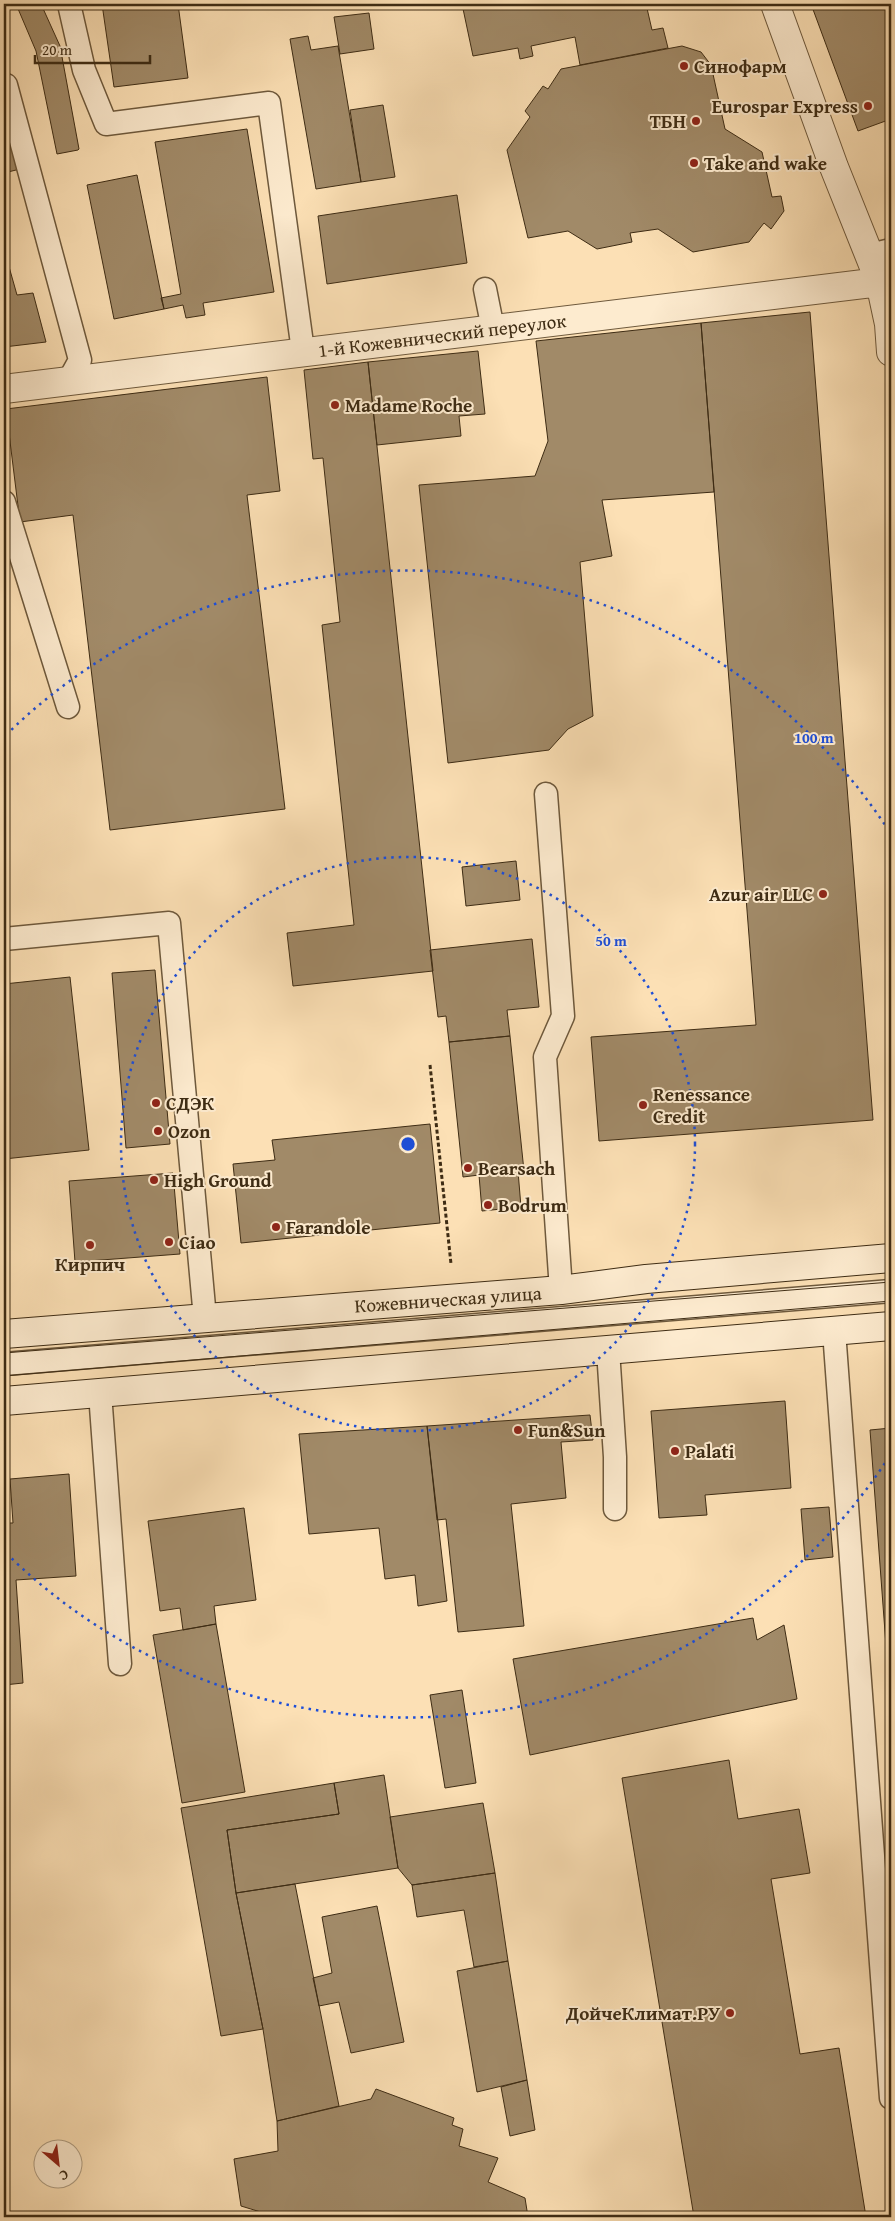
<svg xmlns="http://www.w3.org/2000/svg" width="895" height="2221" font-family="'Gentium Book Plus',serif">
	<rect width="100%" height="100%" fill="#fce0b5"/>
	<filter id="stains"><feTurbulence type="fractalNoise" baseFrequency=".004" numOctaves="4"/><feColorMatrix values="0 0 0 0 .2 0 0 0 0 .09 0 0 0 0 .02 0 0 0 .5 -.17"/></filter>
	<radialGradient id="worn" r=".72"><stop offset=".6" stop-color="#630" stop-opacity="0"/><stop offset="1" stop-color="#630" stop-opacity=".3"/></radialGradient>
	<!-- building -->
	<path fill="#a18a68" stroke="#3e2c14" d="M16 4H41L60 46 79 149 78 150 57 154 36 51Z
		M102 4H178L188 78 114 87Z
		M462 4H646L652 30 663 28 668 48 580 65 575 37 531 46 533 56 520 59 518 48 473 56Z
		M811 4H891V119L858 131Z
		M369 13 374 49 340 54 334 17Z
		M308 36 311 50 338 46 361 182 316 189 290 39Z
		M682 46 701 52 711 65 725 129 762 152 772 197 781 196 784 211 771 229 764 223 749 242 693 252 658 229 630 233 632 242 597 249 568 231 528 238 507 150 530 117 525 111 543 86 548 89 561 69Z
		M383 105 395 177 361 182 350 110Z
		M247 129 274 292 203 303 205 315 186 318 183 305 164 309 161 298 181 294 155 142Z
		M13 145 20 169 4 173V147Z
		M137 175 164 309 114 319 87 185Z
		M457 195 467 263 327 284 318 216Z
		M4 249 17 295 33 293 46 342 4 347Z
		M810 312 873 1120 599 1141 591 1037 756 1025 701 323Z
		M701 323 714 492 602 500 612 556 580 562 593 716 568 729 549 750 448 763 419 485 535 476 548 441 536 341Z
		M478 351 485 414 459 416 461 436 377 445 368 362Z
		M368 362 433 971 293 986 287 933 354 925 322 625 340 622 323 458 313 459 304 370Z
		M267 377 280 491 247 495 285 809 110 830 73 515 20 522 6 409Z
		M516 861 520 900 466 906 462 867Z
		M532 939 539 1007 507 1010 510 1036 449 1042 446 1016 438 1017 430 950Z
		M155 970 170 1144 126 1148 112 973Z
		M70 977 89 1150 4 1159V984Z
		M510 1036 524 1171H518L521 1207 482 1211 479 1175 463 1177 449 1042Z
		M430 1124 440 1223 241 1243 233 1164 275 1160 272 1140Z
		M173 1173 180 1254 75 1262 69 1181Z
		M785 1401 791 1488 705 1495 707 1515 659 1518 651 1411Z
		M590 1415 593 1440 561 1442 566 1498 511 1504 524 1626 458 1632 446 1519 437 1520 427 1426Z
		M427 1426 447 1601 418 1606 415 1575 385 1579 379 1528 309 1534 299 1434Z
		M891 1428V1713L870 1430Z
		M69 1474 76 1576 16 1580 23 1683 4 1685V1523H13L10 1479Z
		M829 1507 833 1557 805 1560 801 1509Z
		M244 1508 256 1600 214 1606 216 1624 183 1630 180 1608 160 1611 148 1521Z
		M753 1618 757 1640 784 1625 797 1699 530 1755 513 1659Z
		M216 1624 245 1792 182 1803 153 1635Z
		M462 1690 476 1783 445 1788 430 1695Z
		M729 1760 738 1819 799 1809 810 1873 771 1879 800 2054 839 2048 866 2217H694L622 1778Z
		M384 1775 398 1868 236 1893 227 1830 339 1814 334 1783Z
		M334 1783 339 1814 227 1830 236 1893 263 2029 221 2036 181 1808Z
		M483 1803 495 1873 412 1885 398 1868 390 1817Z
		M495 1873 508 1961 474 1967 464 1910 417 1917 412 1885Z
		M295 1884 339 2106 277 2121 263 2029 236 1893Z
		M377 1906 404 2042 351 2053 339 2002 319 2006 313 1978 332 1973 322 1917Z
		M508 1961 527 2080 477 2092 457 1971Z
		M527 2080 535 2130 510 2136 501 2087Z
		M376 2089 454 2118 452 2125 463 2129 459 2146 498 2158 488 2182 525 2198 528 2217H277L241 2206 234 2159 278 2151 277 2121 371 2099Z"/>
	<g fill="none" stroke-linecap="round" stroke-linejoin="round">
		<defs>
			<path id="service" d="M69 4 84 70 106 124 269 103 303 351
				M4 86 6 85 80 360 69 380
				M870 255 891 250
				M485 289 493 329
				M4 502 68 707
				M546 794 563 1016 545 1057 561 1290
				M4 939 169 923 205 1318
				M834 1331 891 2098
				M608 1350 615 1457V1509
				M4 1364 891 1291
				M100 1393 120 1664"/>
			<path id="minor" d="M775 4 834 167 880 282 889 324 891 352
				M4 389 880 282"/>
			<path id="secondary" d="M4 1334 561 1290 646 1279 891 1258
				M4 1401 891 1326"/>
		</defs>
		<!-- service casing -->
		<use href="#service" stroke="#6e593c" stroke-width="25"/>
		<!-- minor casing -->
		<use href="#minor" stroke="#6e593c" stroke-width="30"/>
		<!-- secondary casing -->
		<use href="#secondary" stroke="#3e2c14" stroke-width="30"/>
		<!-- path -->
		<path stroke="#3e2c14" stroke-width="3" stroke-dasharray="4 2.5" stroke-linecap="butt" d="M430 1065 451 1264"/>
		<!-- service -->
		<use href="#service" stroke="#fdebcf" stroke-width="22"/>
		<!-- minor -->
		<use href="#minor" stroke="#fdebcf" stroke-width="28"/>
		<!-- secondary -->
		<use href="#secondary" stroke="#fdebcf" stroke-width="28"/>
		<!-- tram -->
		<path stroke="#3e2c14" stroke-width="1" d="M4 1353 891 1282
			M4 1376 891 1301"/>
	</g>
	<!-- distance rings -->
	<g fill="none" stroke="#1d4ed8" stroke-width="2.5" stroke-dasharray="2.5 5">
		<circle cx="408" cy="1144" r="287"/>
		<path d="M889 1457A574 574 0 0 1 6 1553M6 735A574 574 0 0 1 889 831"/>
	</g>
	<!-- markers -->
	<g fill="#8f2418" stroke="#fdebcf" stroke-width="2">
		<circle cx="684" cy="66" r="5"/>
		<circle cx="868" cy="106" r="5"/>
		<circle cx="696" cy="121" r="5"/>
		<circle cx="694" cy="163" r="5"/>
		<circle cx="335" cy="405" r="5"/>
		<circle cx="823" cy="894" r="5"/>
		<circle cx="156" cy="1103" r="5"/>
		<circle cx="643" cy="1105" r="5"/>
		<circle cx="158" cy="1131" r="5"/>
		<circle cx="468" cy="1168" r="5"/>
		<circle cx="154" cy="1180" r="5"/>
		<circle cx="488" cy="1205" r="5"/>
		<circle cx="276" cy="1227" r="5"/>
		<circle cx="169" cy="1242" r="5"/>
		<circle cx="90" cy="1245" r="5"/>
		<circle cx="518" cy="1430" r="5"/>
		<circle cx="675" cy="1451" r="5"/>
		<circle cx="730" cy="2013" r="5"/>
	</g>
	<g text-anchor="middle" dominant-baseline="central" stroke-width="4" stroke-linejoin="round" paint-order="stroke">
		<!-- poi labels -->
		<g font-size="19" font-weight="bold" fill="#3e2c14" stroke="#fdebcf" text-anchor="start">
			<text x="694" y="66">Синофарм</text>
			<text x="858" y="106" text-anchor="end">Eurospar Express</text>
			<text x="686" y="121" text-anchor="end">ТБН</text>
			<text x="704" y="163">Take and wake</text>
			<text x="345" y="405">Madame Roche</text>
			<text x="813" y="894" text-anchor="end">Azur air LLC</text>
			<text x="653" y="1094">Renessance<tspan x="653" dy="22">Credit</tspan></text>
			<text x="166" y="1103">СДЭК</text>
			<text x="168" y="1131">Ozon</text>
			<text x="478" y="1168">Bearsach</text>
			<text x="164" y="1180">High Ground</text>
			<text x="498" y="1205">Bodrum</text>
			<text x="286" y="1227">Farandole</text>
			<text x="179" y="1242">Ciao</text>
			<text x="90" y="1264" text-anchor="middle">Кирпич</text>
			<text x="528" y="1430">Fun&amp;Sun</text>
			<text x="685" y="1451">Palati</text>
			<text x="720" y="2013" text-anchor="end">ДойчеКлимат.РУ</text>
		</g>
		<!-- street labels -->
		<g font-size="19" fill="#3e2c14" stroke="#fdebcf">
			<text transform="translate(442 335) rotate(-7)">1-й Кожевнический переулок</text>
			<text transform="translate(448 1299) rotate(-4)">Кожевническая улица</text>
		</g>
	</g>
	<circle cx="408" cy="1144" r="8" fill="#1d4ed8" stroke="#fdebcf" stroke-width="2.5"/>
	<g font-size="15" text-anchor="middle" font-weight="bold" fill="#1d4ed8" stroke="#fdebcf" stroke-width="4" stroke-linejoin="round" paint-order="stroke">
		<text x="814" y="743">100 m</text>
		<text x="611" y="946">50 m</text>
	</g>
	<!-- margin -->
	<rect width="895" height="2221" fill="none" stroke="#fce0b5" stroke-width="20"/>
	<rect x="5" y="5" width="885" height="2211" fill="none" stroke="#3e2c14" stroke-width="2.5"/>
	<rect x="10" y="10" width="875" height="2201" fill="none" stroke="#3e2c14"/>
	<!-- north arrow -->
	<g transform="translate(58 2164) rotate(152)"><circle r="24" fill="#fdebcf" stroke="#b19f84"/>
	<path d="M0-4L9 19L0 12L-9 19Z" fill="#8f2418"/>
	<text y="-8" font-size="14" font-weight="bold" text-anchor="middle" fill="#3e2c14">С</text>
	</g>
	<!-- scale -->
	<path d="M35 55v8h115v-8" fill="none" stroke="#3e2c14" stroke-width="2.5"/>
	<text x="42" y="55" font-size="15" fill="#3e2c14" stroke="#fdebcf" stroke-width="4" paint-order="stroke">20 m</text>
	<rect width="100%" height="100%" filter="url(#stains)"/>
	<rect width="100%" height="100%" fill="url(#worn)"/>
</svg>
